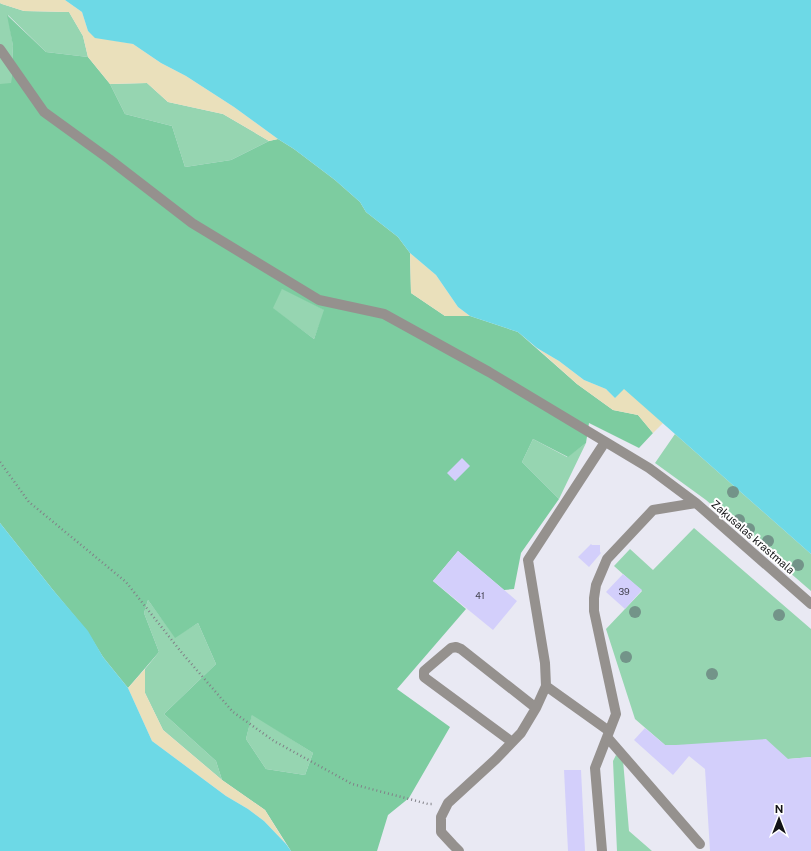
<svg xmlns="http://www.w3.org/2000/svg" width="811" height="851" font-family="'Public Sans',sans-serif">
	<rect width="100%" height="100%" fill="#e9e9f3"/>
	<!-- green -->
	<path fill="#96d5b1" d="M0 3 2 4 24 11 69 12 83 36 88 57 46 52 8 15 13 46 11 84H0Z
		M147 83 168 102 223 114 269 141 231 160 185 167 172 126 125 114 110 84Z
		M282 288 325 310 314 339 272 308Z
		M675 434 811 554V591L706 500 655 463Z
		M533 439 567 457 586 443 559 499 522 462Z
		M694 528 811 629V757L788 759 676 745H665L635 719 606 629 642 591 614 566 630 549 653 570Z
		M148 600 175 637 198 623 216 664 164 714 216 761 222 780 163 730 145 693V669L159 652 144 613Z
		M252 714 313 753 305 775 266 769 246 739Z
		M616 755 618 756 623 760 629 831 652 851H617L613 761Z"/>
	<!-- forest -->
	<path fill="#7dcca0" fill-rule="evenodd" d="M7 15 46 52 88 57 110 84 125 114 172 126 185 167 231 160 269 141 278 139 294 149 335 180 360 202 366 212 398 237 410 253 411 293 445 316H470L518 332 577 384 613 410 638 415 653 433 639 448 589 423 586 443 568 457 533 439 522 462 559 499 521 553 514 589 504 590 458 551 433 581 466 609 397 689 450 727 409 798 388 815 377 851H291L265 810 222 780 216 761 164 714 216 664 198 623 175 638 148 600 144 613 159 652 128 688 103 657 87 631 53 590 0 523V84L11 83 13 46ZM282 289 324 310 314 339 273 308ZM252 715 313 753 305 775 266 769 246 739Z"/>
	<!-- sand -->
	<path fill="#eae0bb" d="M0 0H65L82 12 88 31 95 37 133 44 161 63 186 76 234 107 278 139 269 141 223 114 168 102 147 83 110 84 88 57 83 36 69 12 24 11 2 4 0 3Z
		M410 253 436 275 458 307 470 316H445L411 293Z
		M537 348 559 361 584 380 606 389 615 398 624 388 663 423 653 433 638 415 613 410 577 384Z
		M145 669V693L163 730 222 780 265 810 286 844 264 821 248 809 226 796 152 741 128 688Z"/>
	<!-- water -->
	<path fill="#6dd9e6" d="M65 0H811V554L624 389 615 398 606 389 584 380 559 361 537 348 518 332 470 316 458 307 436 275 410 253 398 237 366 212 360 202 335 180 294 149 278 139 234 107 186 76 161 63 133 44 95 38 88 31 82 12Z
		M0 523 53 590 88 631 103 657 128 688 152 741 226 796 248 809 264 821 286 844 291 851H0Z"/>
	<!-- building -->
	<path fill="#d3cffb" d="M462 458 470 466 455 481 447 473Z
		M591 544 592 545H600V552L601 553 589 567 578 557Z
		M458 551 517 601 493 630 433 581Z
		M623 574 642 590 625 609 606 592Z
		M645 728 665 745H676L766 739 788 759 811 757V851H710L705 769 689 756 673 775 634 740Z
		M564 770H581L585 851H568Z"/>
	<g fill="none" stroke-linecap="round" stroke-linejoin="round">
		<!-- path -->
		<path stroke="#808087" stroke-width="2.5" stroke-dasharray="1 3" stroke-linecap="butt" d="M0 462 29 502 126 582 182 653 233 712 274 741 352 784 428 804H432"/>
		<!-- minor -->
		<path stroke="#95918e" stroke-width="10" d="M0 49 44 112 109 159 192 223 319 300 384 314 489 372 649 468 696 503 811 604
			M546 686 609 731
			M607 737 700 844
			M512 742 428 680 424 677V671L451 648 456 647 461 649 536 708
			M459 851 453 845 441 832V817L448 803 496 759 521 733 536 708 546 686 545 663 528 560 605 442
			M602 851 595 768 616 714 594 611V598L596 585 607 559 653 510 696 503"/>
	</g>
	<!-- trees -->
	<g fill="#739489">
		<circle cx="733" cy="492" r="6"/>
		<circle cx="739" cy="520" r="6"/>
		<circle cx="749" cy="529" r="6"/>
		<circle cx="768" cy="541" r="6"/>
		<circle cx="798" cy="565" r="6"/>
		<circle cx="635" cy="612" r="6"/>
		<circle cx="779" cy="615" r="6"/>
		<circle cx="626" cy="657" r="6"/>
		<circle cx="712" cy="674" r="6"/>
	</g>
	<g text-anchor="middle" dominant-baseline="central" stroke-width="4" stroke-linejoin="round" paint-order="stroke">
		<!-- number labels -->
		<g font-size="9" fill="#43424f">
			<text x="624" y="591">39</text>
			<text x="480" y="595">41</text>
		</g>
		<!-- street labels -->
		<g font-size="11" fill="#131316" stroke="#fff">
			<text transform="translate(753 537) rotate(41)">Zaķusalas krastmala</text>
		</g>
	</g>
	<!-- north arrow -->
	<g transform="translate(779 819)" stroke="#ffffff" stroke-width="3" paint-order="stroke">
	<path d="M0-3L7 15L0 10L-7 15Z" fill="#131316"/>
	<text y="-6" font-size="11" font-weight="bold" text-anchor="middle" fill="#131316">N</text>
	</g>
</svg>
